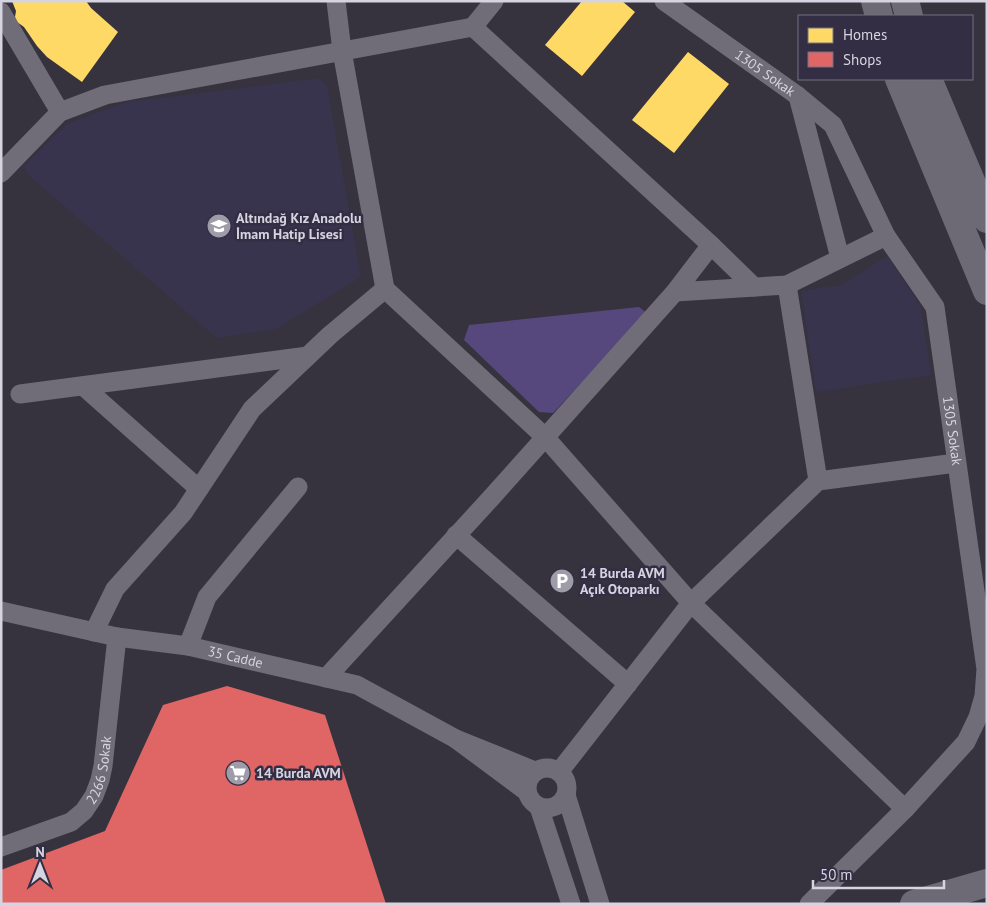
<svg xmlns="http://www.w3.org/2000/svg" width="988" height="905" font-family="'PT Sans',sans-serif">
	<rect width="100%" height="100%" fill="#36333e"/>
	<!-- built -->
	<path fill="#39344d" d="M319 78 327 86 361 277 276 329 217 338 27 174 24 166 67 124 127 102Z
		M887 256 921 307 931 375 816 392 801 291 842 285Z"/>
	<!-- green -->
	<path fill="#56487c" d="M639 307 647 313 553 413 539 412 464 340 469 325Z"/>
	<!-- homes -->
	<path fill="#ffd966" d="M12 1H86L91 8 118 32 82 82 47 57 37 46 24 27 17 22 15 17 16 11Z
		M582 1H622L635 12 582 76 545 45Z
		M688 52 729 84 674 153 632 120Z"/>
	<!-- shops -->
	<path fill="#e06666" d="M227 686 325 715 386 904H1V870L105 831 163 705Z"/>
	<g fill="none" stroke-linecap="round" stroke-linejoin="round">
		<!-- minor -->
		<g stroke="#706d79" stroke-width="19">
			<path d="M336 1 342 51 385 289 545 437 691 603 905 809"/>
			<path id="s1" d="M664 1 798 96 833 125 886 236 935 307 986 669 984 696 978 717 966 742 905 809 809 904"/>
			<path d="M1 12 60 112"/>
			<path d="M473 27 494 1"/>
			<path d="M798 96 840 258"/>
			<path d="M1 173 60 112 105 95 473 27 711 245 754 287"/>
			<path d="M787 285 818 481"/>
			<path d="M675 292 787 285 886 236"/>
			<path d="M83 386 199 489"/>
			<path d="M20 394 308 356"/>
			<path d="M456 535 628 684"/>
			<path id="s2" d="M1 611 117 637 188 646 357 685 456 739"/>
			<path d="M94 632 115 589 183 513 252 409 330 335 385 289"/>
			<path d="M188 646 207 597 298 487"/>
			<path d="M326 678 491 498 675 292 711 245"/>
			<circle cx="547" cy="788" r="20"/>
			<path d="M559 772 691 603 818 481 956 463"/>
			<path d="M526 791 456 739 535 771"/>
			<path d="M566 795 600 904"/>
			<path d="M539 807 571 904"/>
			<path id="s3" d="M1 847 71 822 84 811 94 796 100 780 103 766 117 637"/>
		</g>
		<!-- highway -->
		<path stroke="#6d6a75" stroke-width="28" d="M875 1 879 16
			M905 1 909 16
			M899 79 987 291
			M928 79 987 219
			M914 904 987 883"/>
	</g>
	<!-- icons -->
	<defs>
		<symbol id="school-disc" viewBox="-11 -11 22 22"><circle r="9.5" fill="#9e9ca8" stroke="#332e43"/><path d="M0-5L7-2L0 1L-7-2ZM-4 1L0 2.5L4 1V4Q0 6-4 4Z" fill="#fff"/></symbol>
		<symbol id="parking-disc" viewBox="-11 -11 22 22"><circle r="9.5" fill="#9e9ca8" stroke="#332e43"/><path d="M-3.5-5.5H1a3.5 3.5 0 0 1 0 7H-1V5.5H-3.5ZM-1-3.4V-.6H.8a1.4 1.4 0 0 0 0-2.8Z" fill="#fff"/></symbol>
		<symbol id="supermarket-disc" viewBox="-11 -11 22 22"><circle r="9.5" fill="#9e9ca8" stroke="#332e43"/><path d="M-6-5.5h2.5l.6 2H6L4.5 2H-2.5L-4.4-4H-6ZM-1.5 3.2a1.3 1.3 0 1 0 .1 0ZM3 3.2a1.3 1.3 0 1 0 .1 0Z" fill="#fff"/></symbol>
	</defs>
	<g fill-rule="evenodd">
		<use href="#school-disc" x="205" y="212" width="28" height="28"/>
		<use href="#parking-disc" x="548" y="567" width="28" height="28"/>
		<use href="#supermarket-disc" x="224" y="759" width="28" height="28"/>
	</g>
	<g text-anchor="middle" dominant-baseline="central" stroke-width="5" stroke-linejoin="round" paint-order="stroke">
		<!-- street labels -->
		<g font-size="14" fill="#d6d4e1" stroke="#332e43">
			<text stroke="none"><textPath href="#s1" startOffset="124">1305 Sokak</textPath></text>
			<text stroke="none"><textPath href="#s1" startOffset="544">1305 Sokak</textPath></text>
			<text stroke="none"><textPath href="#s2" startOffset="239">35 Cadde</textPath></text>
			<text stroke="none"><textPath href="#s3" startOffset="136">2266 Sokak</textPath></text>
		</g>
		<!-- poi labels -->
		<g font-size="14" font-weight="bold" fill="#d6d4e1" stroke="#332e43" text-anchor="start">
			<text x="236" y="218">Altındağ Kız Anadolu<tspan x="236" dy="16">İmam Hatip Lisesi</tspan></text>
			<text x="580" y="573">14 Burda AVM<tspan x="580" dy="16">Açık Otoparkı</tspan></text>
			<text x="256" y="773">14 Burda AVM</text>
		</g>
	</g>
	<!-- border -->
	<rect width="988" height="905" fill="none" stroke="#d6d4e1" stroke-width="5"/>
	<!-- legend -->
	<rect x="798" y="15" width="175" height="65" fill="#332e43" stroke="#747082"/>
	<rect x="808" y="28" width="25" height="15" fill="#ffd966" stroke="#747082"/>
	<text x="843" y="40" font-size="15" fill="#d6d4e1">Homes</text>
	<rect x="808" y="52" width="25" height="15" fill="#e06666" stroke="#747082"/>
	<text x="843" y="65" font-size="15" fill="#d6d4e1">Shops</text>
	<!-- north arrow -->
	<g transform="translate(40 865)" stroke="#332e43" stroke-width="4" paint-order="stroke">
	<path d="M0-4L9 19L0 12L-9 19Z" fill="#d6d4e1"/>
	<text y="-8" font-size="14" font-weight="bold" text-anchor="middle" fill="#d6d4e1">N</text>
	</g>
	<!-- scale -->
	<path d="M813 880v8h131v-8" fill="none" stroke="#d6d4e1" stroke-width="2.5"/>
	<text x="820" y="880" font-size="15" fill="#d6d4e1" stroke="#332e43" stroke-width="4" paint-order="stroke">50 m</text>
</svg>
